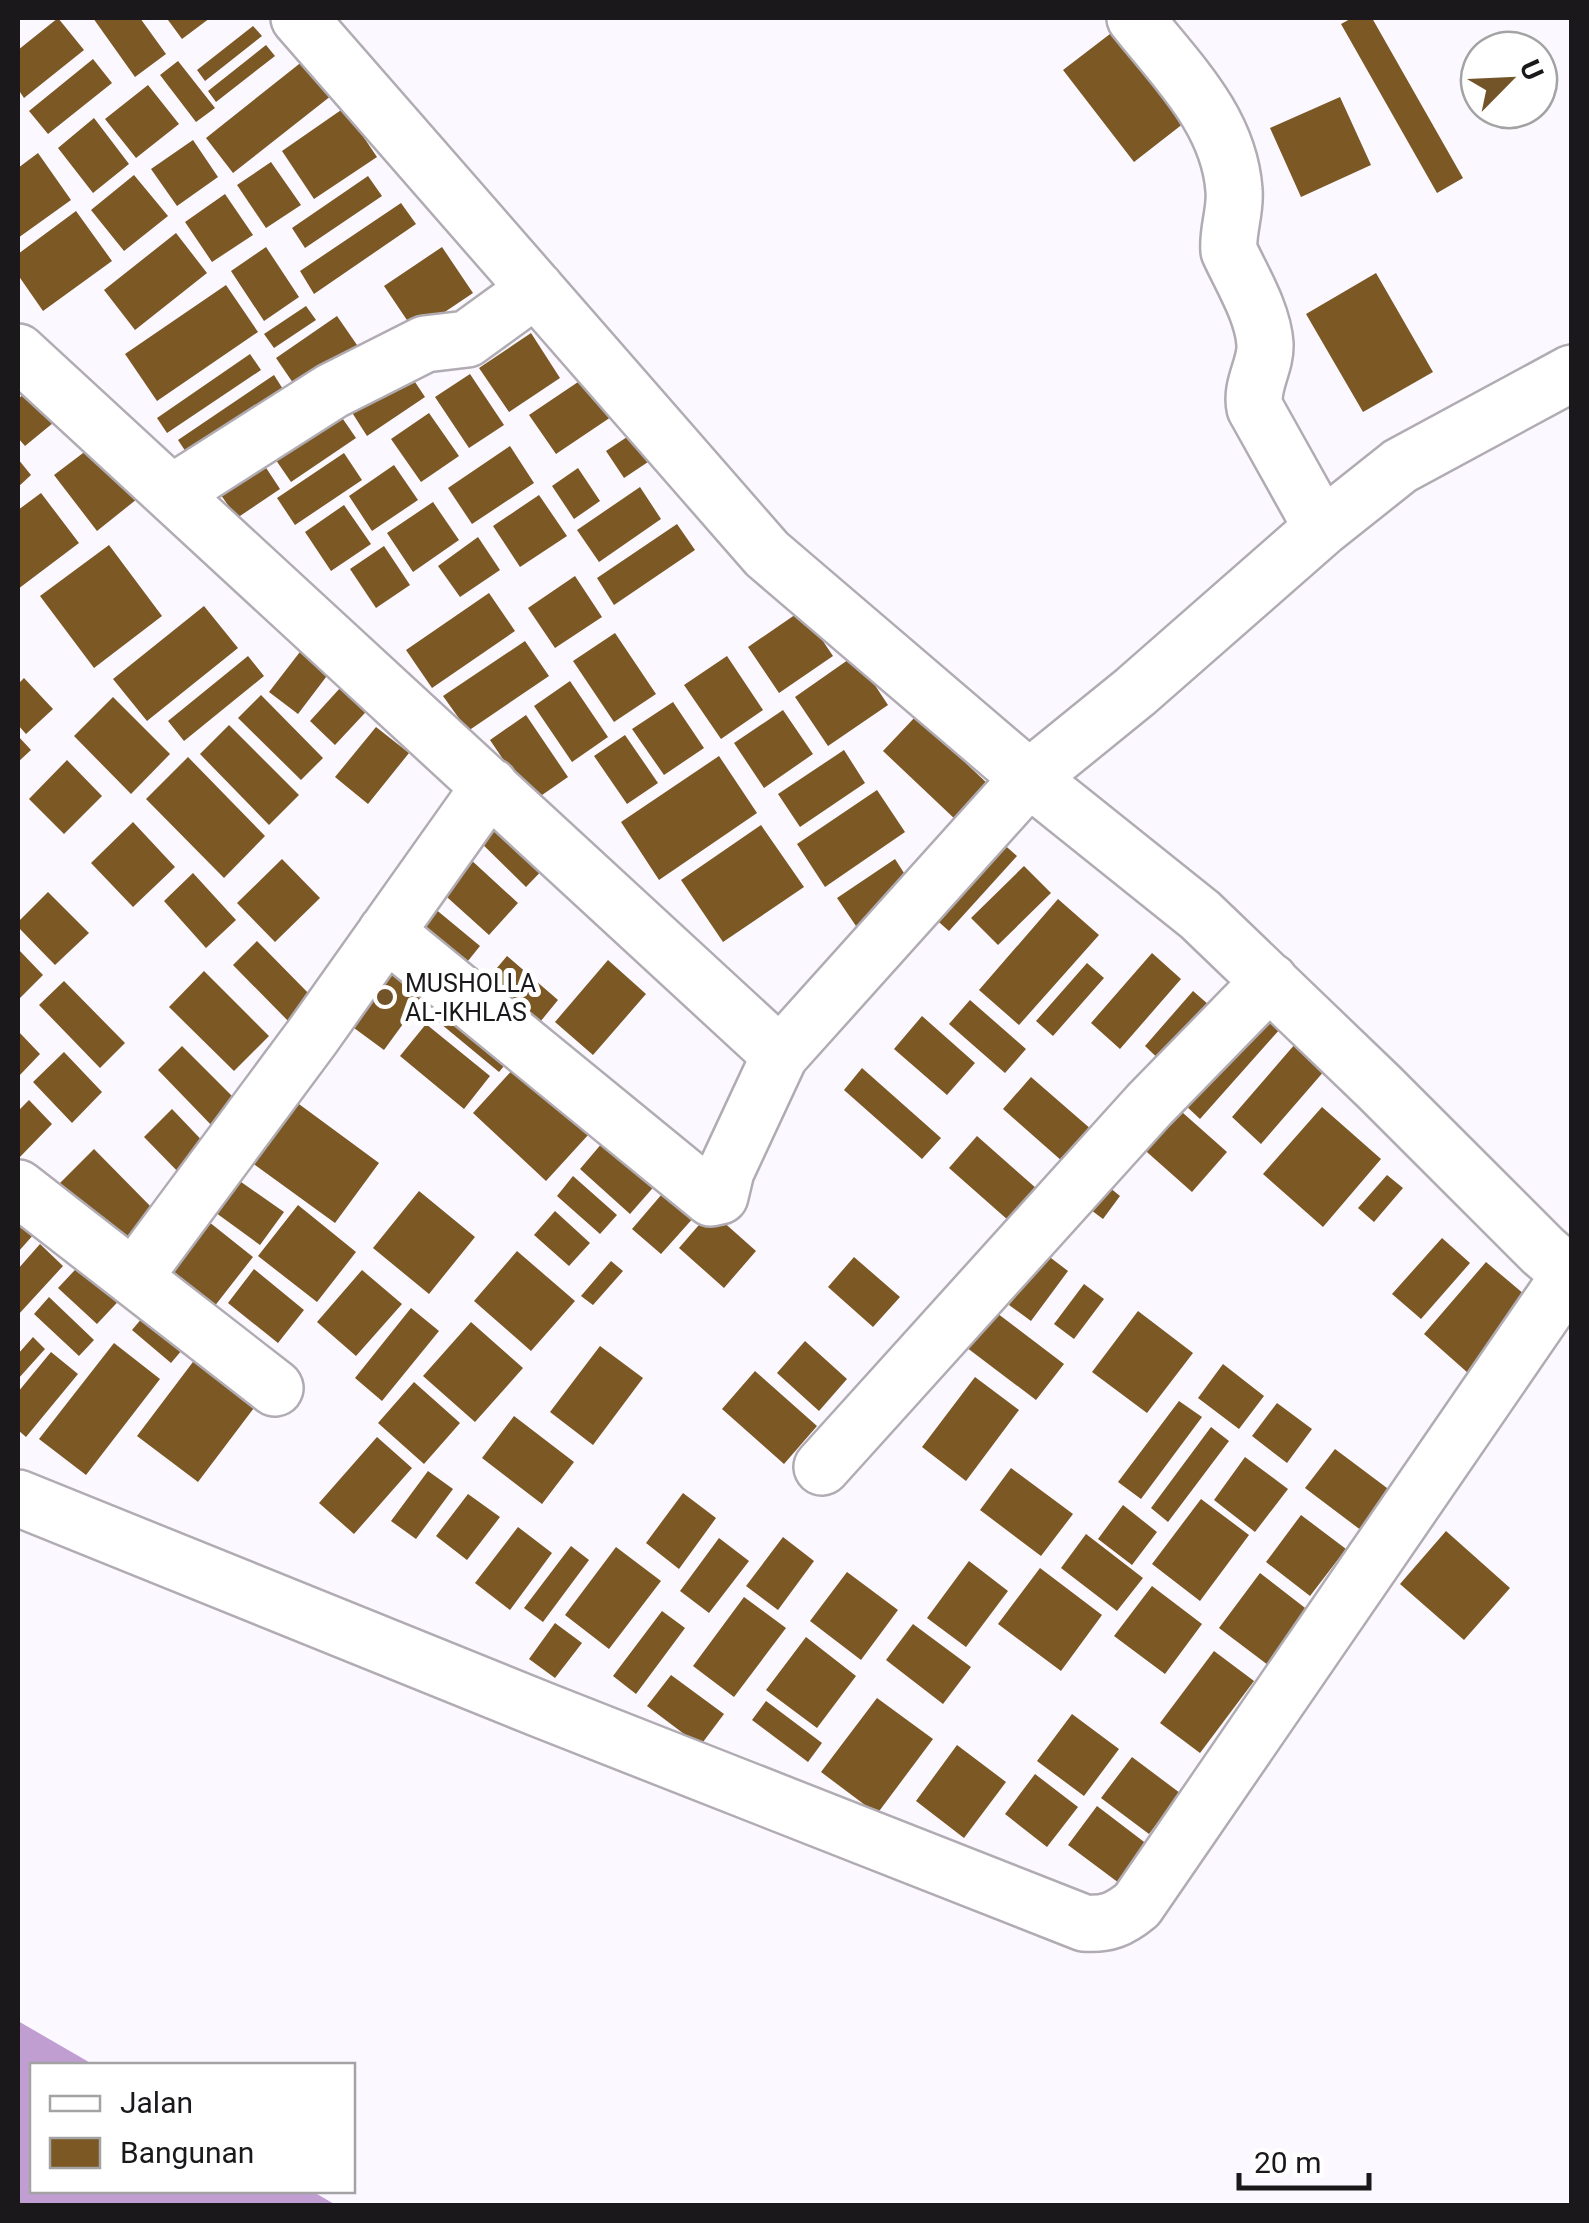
<svg xmlns="http://www.w3.org/2000/svg" width="1589" height="2223" font-family="Roboto,sans-serif">
	<rect width="100%" height="100%" fill="#fcf8ff"/>
	<!-- water -->
	<path fill="#c09ed2" d="M18 2021 94 2065 32 2066V2190H310L336 2205H18Z"/>
	<!-- building -->
	<path fill="#7b5824" d="M58 18 84 50 24 98 18 89V50Z
		M93 18H140L166 54 135 77Z
		M172 18H210L182 39 168 20Z
		M1352 18H1372L1463 178 1437 193 1341 24Z
		M1123 24 1193 116 1134 162 1063 70Z
		M253 26 262 36 205 81 197 70Z
		M266 45 275 56 216 102 208 91Z
		M313 53 341 88 233 173 206 138Z
		M93 59 112 83 48 134 29 111Z
		M178 61 215 108 196 122 160 75Z
		M148 85 179 124 136 158 105 119Z
		M1340 97 1371 165 1301 197 1270 128Z
		M344 108 377 157 314 199 282 151Z
		M94 118 129 164 93 193 58 148Z
		M193 140 218 177 177 206 151 169Z
		M38 153 71 200 18 238V168Z
		M271 162 301 205 266 228 237 185Z
		M134 175 168 216 124 251 91 210Z
		M368 176 382 196 305 248 292 228Z
		M225 194 253 235 212 262 185 222Z
		M401 203 416 224 314 294 300 271Z
		M76 211 112 261 43 311 18 275V254Z
		M176 233 207 273 135 330 104 290Z
		M266 247 299 297 264 321 231 271Z
		M442 247 473 293 415 332 384 286Z
		M1376 273 1433 372 1363 412 1306 314Z
		M226 285 258 332 157 401 125 354Z
		M306 306 316 320 274 348 264 334Z
		M337 316 366 358 304 399 276 358Z
		M531 333 560 378 509 412 479 368Z
		M250 354 261 370 167 433 157 418Z
		M401 361 425 397 367 436 344 400Z
		M470 374 504 425 469 448 435 397Z
		M274 375 288 397 192 461 178 440Z
		M44 377 70 409 25 446 18 438V399Z
		M584 378 611 417 556 454 529 415Z
		M334 406 356 438 291 482 269 450Z
		M429 413 459 456 421 482 391 439Z
		M636 431 654 458 624 478 606 451Z
		M95 444 137 499 97 531 54 475Z
		M510 446 534 483 472 524 448 488Z
		M253 448 280 489 237 518 209 478Z
		M344 453 362 480 295 525 277 498Z
		M18 459 31 475 18 487Z
		M394 465 418 500 372 531 349 496Z
		M578 468 600 501 574 519 552 486Z
		M640 487 661 519 599 562 577 530Z
		M41 493 79 543 18 589V510Z
		M539 495 567 536 520 567 493 526Z
		M433 502 459 540 413 572 387 533Z
		M344 505 371 544 331 571 305 532Z
		M677 524 695 550 614 605 597 578Z
		M478 537 500 570 460 597 438 566Z
		M109 545 162 616 94 668 40 596Z
		M384 546 410 585 376 608 350 569Z
		M575 576 602 617 555 648 528 608Z
		M489 593 515 631 432 688 406 650Z
		M204 606 238 648 147 721 113 679Z
		M802 610 833 656 779 693 748 647Z
		M615 633 656 694 614 722 573 661Z
		M313 635 342 656 298 714 269 692Z
		M525 641 549 676 468 731 443 696Z
		M855 655 888 705 828 746 795 697Z
		M248 656 264 676 184 741 168 721Z
		M727 656 763 710 721 739 684 685Z
		M351 676 377 700 335 745 310 721Z
		M24 678 53 709 26 734 18 725V684Z
		M570 681 608 737 572 762 534 706Z
		M261 695 323 758 301 780 238 718Z
		M113 697 170 754 131 794 74 736Z
		M673 702 704 748 664 775 632 729Z
		M783 710 813 754 764 788 734 743Z
		M526 715 568 777 532 802 490 740Z
		M916 716 990 786 957 821 883 751Z
		M229 725 299 795 269 825 200 754Z
		M376 727 409 753 368 804 335 777Z
		M625 735 658 783 627 804 594 756Z
		M18 736 31 750 18 762Z
		M844 750 865 783 800 827 778 794Z
		M719 756 757 813 659 880 621 822Z
		M188 757 265 836 224 878 146 799Z
		M67 760 102 796 64 834 29 799Z
		M877 790 905 832 825 887 797 844Z
		M495 806 551 861 526 887 470 832Z
		M133 822 175 867 133 907 91 863Z
		M761 825 804 887 723 942 681 880Z
		M992 834 1017 856 949 931 924 909Z
		M457 847 518 903 489 935 428 880Z
		M282 859 320 898 275 942 237 903Z
		M895 859 913 887 856 926 837 898Z
		M1024 866 1051 893 998 945 971 918Z
		M193 873 236 920 206 948 164 901Z
		M48 892 89 933 55 965 18 927V922Z
		M422 898 480 946 455 977 398 930Z
		M1058 899 1099 935 1019 1025 979 990Z
		M257 941 318 1003 294 1027 233 965Z
		M387 944 435 980 384 1050 335 1014Z
		M18 949 43 975 18 1000Z
		M1152 953 1181 979 1120 1049 1091 1023Z
		M507 956 558 1000 527 1038 475 994Z
		M608 960 646 994 593 1055 555 1022Z
		M1087 963 1104 978 1053 1036 1036 1021Z
		M204 971 269 1036 234 1071 169 1007Z
		M64 981 125 1043 100 1068 39 1005Z
		M1193 991 1217 1012 1168 1068 1145 1046Z
		M454 995 519 1048 499 1072 435 1019Z
		M970 1000 1026 1049 1005 1073 949 1024Z
		M1272 1003 1289 1019 1200 1119 1184 1104Z
		M922 1016 975 1063 947 1095 894 1049Z
		M426 1024 490 1076 464 1109 400 1056Z
		M18 1031 40 1054 18 1077Z
		M1302 1036 1332 1062 1261 1144 1232 1117Z
		M182 1046 240 1104 215 1129 158 1070Z
		M64 1052 102 1092 72 1123 33 1082Z
		M516 1066 589 1134 546 1181 473 1113Z
		M862 1068 941 1138 922 1159 844 1090Z
		M1031 1077 1100 1137 1071 1169 1003 1109Z
		M288 1096 379 1163 335 1223 244 1157Z
		M1165 1097 1227 1152 1192 1192 1130 1137Z
		M29 1100 52 1124 18 1159V1111Z
		M1322 1107 1381 1159 1323 1227 1263 1174Z
		M172 1109 213 1152 185 1179 144 1137Z
		M614 1129 665 1174 630 1214 580 1169Z
		M977 1136 1045 1196 1017 1228 949 1168Z
		M94 1149 159 1215 122 1251 58 1185Z
		M224 1170 284 1212 260 1245 201 1202Z
		M1093 1174 1120 1196 1103 1219 1075 1198Z
		M1387 1175 1403 1188 1374 1222 1358 1208Z
		M573 1176 617 1215 600 1234 557 1196Z
		M674 1180 704 1206 661 1254 632 1229Z
		M419 1191 475 1237 429 1294 373 1248Z
		M298 1205 356 1252 317 1302 258 1256Z
		M555 1211 590 1243 569 1266 534 1235Z
		M711 1211 756 1251 724 1288 679 1248Z
		M199 1214 253 1257 210 1312 156 1268Z
		M18 1216 35 1233 18 1252Z
		M1442 1238 1470 1263 1421 1319 1392 1294Z
		M40 1244 63 1266 18 1315V1269Z
		M517 1251 575 1301 531 1351 474 1301Z
		M1047 1255 1068 1271 1031 1321 1009 1305Z
		M88 1256 127 1292 97 1324 58 1288Z
		M854 1257 900 1297 873 1327 828 1287Z
		M611 1261 623 1271 593 1305 581 1296Z
		M1486 1262 1531 1300 1468 1373 1424 1334Z
		M254 1269 304 1310 278 1343 228 1303Z
		M362 1270 402 1304 356 1356 317 1322Z
		M1084 1284 1104 1299 1074 1339 1054 1324Z
		M49 1297 94 1340 79 1356 34 1314Z
		M154 1304 193 1337 171 1363 132 1330Z
		M985 1304 1064 1364 1036 1400 958 1341Z
		M411 1308 439 1331 382 1401 355 1378Z
		M1138 1311 1193 1353 1147 1413 1092 1372Z
		M471 1322 523 1368 475 1422 423 1376Z
		M33 1337 45 1349 18 1379V1354Z
		M805 1341 847 1379 819 1411 777 1373Z
		M114 1343 160 1379 86 1475 39 1439Z
		M205 1346 266 1392 198 1482 137 1436Z
		M600 1346 643 1378 593 1445 550 1412Z
		M51 1352 78 1374 26 1437 18 1430V1392Z
		M1223 1364 1264 1396 1239 1429 1198 1398Z
		M755 1371 817 1426 784 1464 722 1409Z
		M975 1377 1019 1410 966 1481 922 1447Z
		M414 1382 460 1423 424 1464 378 1423Z
		M1179 1401 1202 1417 1141 1499 1118 1482Z
		M1277 1403 1312 1429 1287 1463 1252 1436Z
		M514 1416 574 1462 542 1504 482 1458Z
		M1211 1427 1229 1441 1168 1522 1151 1508Z
		M377 1437 412 1468 354 1534 319 1503Z
		M1335 1449 1395 1494 1366 1534 1305 1488Z
		M1245 1457 1288 1489 1255 1532 1214 1500Z
		M1011 1468 1073 1514 1041 1556 980 1510Z
		M428 1471 453 1489 416 1539 391 1521Z
		M683 1493 716 1518 679 1569 646 1543Z
		M468 1494 500 1517 467 1560 436 1536Z
		M1201 1499 1249 1535 1200 1601 1152 1564Z
		M1123 1505 1157 1532 1132 1565 1098 1539Z
		M1301 1515 1346 1549 1310 1596 1266 1562Z
		M518 1527 552 1553 510 1610 475 1583Z
		M1446 1531 1510 1588 1464 1640 1400 1584Z
		M1086 1534 1143 1578 1117 1611 1061 1568Z
		M783 1537 814 1561 778 1610 746 1586Z
		M719 1538 749 1561 709 1613 680 1591Z
		M571 1546 589 1560 543 1622 524 1608Z
		M616 1547 661 1581 609 1649 565 1615Z
		M969 1561 1008 1591 966 1647 927 1618Z
		M1040 1568 1102 1615 1061 1671 998 1624Z
		M847 1572 898 1610 861 1660 810 1621Z
		M1260 1573 1309 1611 1268 1665 1219 1628Z
		M1152 1586 1202 1624 1165 1674 1114 1636Z
		M744 1597 786 1628 734 1697 693 1666Z
		M662 1611 685 1628 636 1694 613 1676Z
		M555 1623 582 1643 555 1678 529 1659Z
		M913 1624 971 1667 943 1704 886 1660Z
		M806 1637 856 1676 817 1728 766 1690Z
		M1214 1651 1254 1681 1200 1753 1160 1723Z
		M671 1675 724 1714 700 1746 647 1706Z
		M877 1698 933 1739 877 1814 821 1772Z
		M766 1701 822 1743 808 1762 752 1720Z
		M1072 1714 1119 1749 1084 1796 1037 1761Z
		M957 1745 1006 1782 964 1838 916 1801Z
		M1132 1757 1180 1793 1149 1834 1101 1798Z
		M1035 1774 1078 1807 1047 1847 1005 1814Z
		M1097 1806 1152 1848 1123 1886 1068 1845Z"/>
	<g fill="none" stroke-linecap="round" stroke-linejoin="round">
		<defs>
			<path id="minor" d="M299 18 767 554 1029 778 1200 915 1379 1087 1543 1251 1572 1276
				M1135 18C1176 70 1229 120 1234 190 1236 211 1227 231 1229 251 1242 279 1263 313 1265 344 1266 366 1250 386 1255 408L1322 528
				M18 352 780 1055 1029 778 1135 692 1322 528 1400 466 1572 373
				M172 493 332 391 425 344 467 339 536 289
				M386 932 711 1198 720 1196 726 1171 780 1055
				M18 1188 275 1388
				M134 1277 312 1037 490 786
				M822 1467 1149 1105 1270 981
				M18 1498 545 1711 1084 1923C1107 1925 1120 1919 1137 1905L1569 1276"/>
		</defs>
		<!-- minor casing -->
		<use href="#minor" stroke="#b1acb3" stroke-width="60"/>
		<!-- minor -->
		<use href="#minor" stroke="#fff" stroke-width="55"/>
	</g>
	<!-- markers -->
	<circle fill="#735429" stroke="#fff" stroke-width="4" cx="385" cy="997" r="10"/>
	<g text-anchor="middle" dominant-baseline="central" stroke-width="10" stroke-linejoin="round" paint-order="stroke">
		<!-- poi labels -->
		<g font-size="25" fill="#1a181b" stroke="#fff" text-anchor="start">
			<text x="405" y="983">MUSHOLLA<tspan x="405" dy="29">AL-IKHLAS</tspan></text>
		</g>
	</g>
	<!-- border -->
	<rect width="1589" height="2223" fill="none" stroke="#1a181b" stroke-width="40"/>
	<!-- legend -->
	<rect x="30" y="2063" width="325" height="130" fill="#ffffff" stroke="#a3a3a4" stroke-width="2.5"/>
	<rect x="50" y="2096" width="50" height="15" fill="#ffffff" stroke="#a3a3a4" stroke-width="2.5"/>
	<text x="120" y="2113" font-size="30" fill="#1a181b">Jalan</text>
	<rect x="50" y="2138" width="50" height="30" fill="#7b5824" stroke="#a3a3a4" stroke-width="2.5"/>
	<text x="120" y="2163" font-size="30" fill="#1a181b">Bangunan</text>
	<!-- north arrow -->
	<g transform="translate(1509 80) rotate(66)"><circle r="48" fill="#ffffff" stroke="#a3a3a4" stroke-width="2.5"/>
	<path d="M0-8L18 38L0 25L-18 38Z" fill="#735429"/>
	<text y="-15" font-size="28" font-weight="bold" text-anchor="middle" fill="#1a181b">U</text>
	</g>
	<!-- scale -->
	<path d="M1239 2173v15h130v-15" fill="none" stroke="#1a181b" stroke-width="5"/>
	<text x="1254" y="2173" font-size="30" fill="#1a181b" stroke="#ffffff" stroke-width="8" paint-order="stroke">20 m</text>
</svg>
